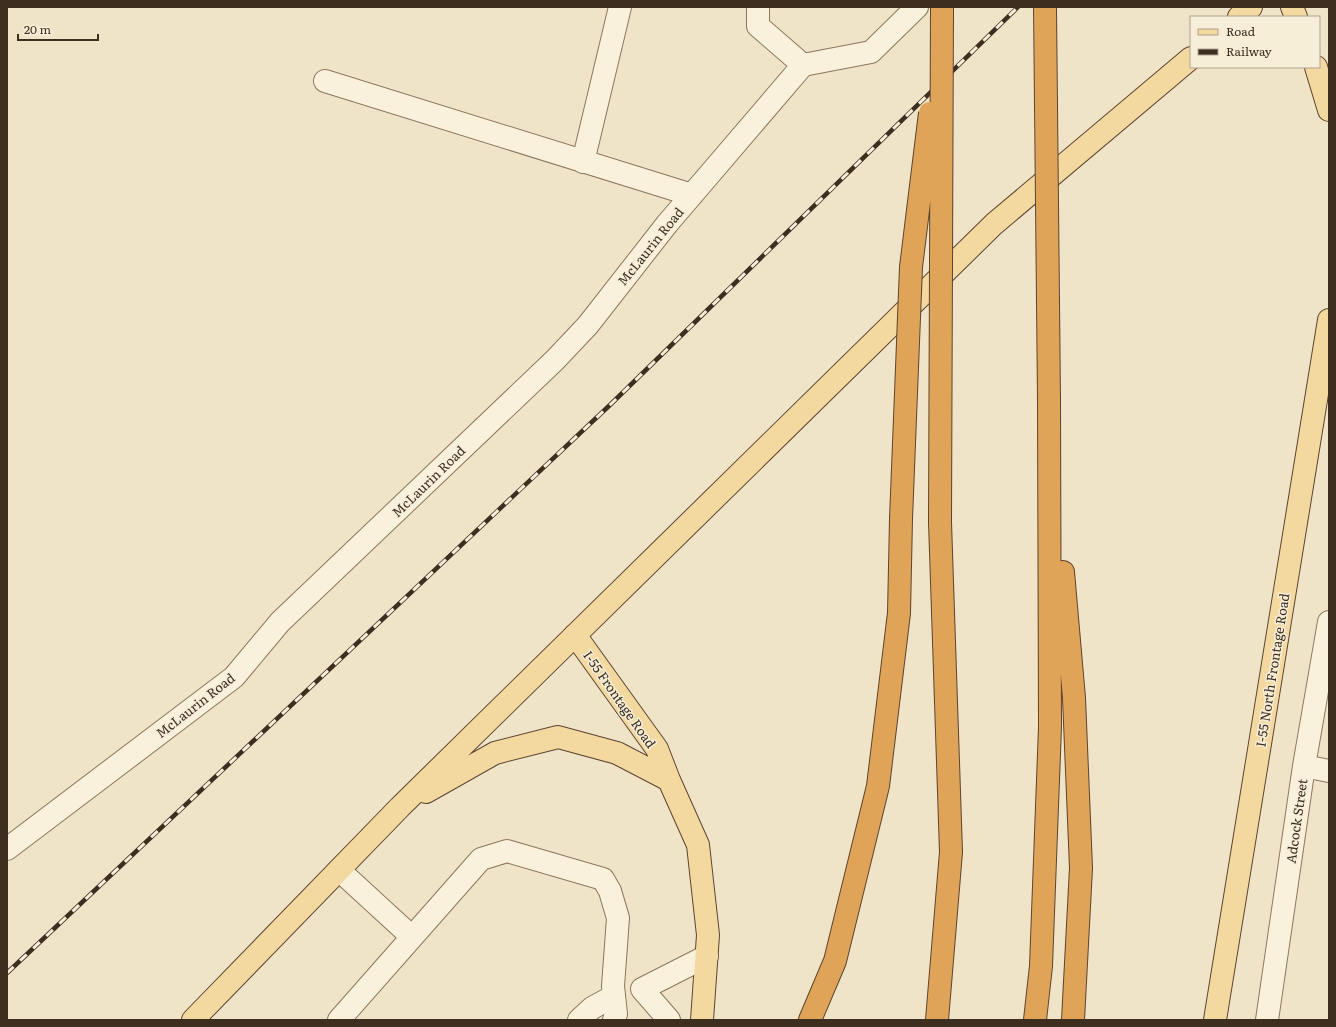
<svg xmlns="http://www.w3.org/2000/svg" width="1336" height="1027" font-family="Literata,serif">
	<rect width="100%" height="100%" fill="#f0e4c8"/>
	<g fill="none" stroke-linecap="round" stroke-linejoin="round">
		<defs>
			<path id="minor" d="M758 7V26L803 65 871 52 917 7
				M325 81 692 195
				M583 162 620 7
				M1304 766 1329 771
				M7 849 234 677 280 622 555 360 588 325 667 224 803 65
				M339 870 412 937
				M339 1020 481 859 507 851 603 879 610 891 618 918 613 986 616 1014 614 1020
				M579 1020 592 1008 614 996
				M669 1020 642 989 707 956
				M1267 1020 1304 766 1329 622"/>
			<path id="major" d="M1292 7 1296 17
				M1239 17 1251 7
				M1316 67 1329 110
				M575 635 657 749 669 780 698 845 708 935 702 1020
				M426 792 495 753 558 737 617 753 669 780
				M193 1020 400 807 994 224 1191 58
				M1215 1020 1329 320"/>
			<path id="highway" d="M1063 572 1074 698 1081 868 1073 1020
				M810 1020 835 961 878 786 899 613 901 519
				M937 1020 951 852 940 522
				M1035 1020 1041 966 1050 727 1049 400"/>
		</defs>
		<!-- minor casing -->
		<use href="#minor" stroke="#8d765c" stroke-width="24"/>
		<!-- major casing -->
		<use href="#major" stroke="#5b4430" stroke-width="24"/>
		<!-- highway casing -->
		<use href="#highway" stroke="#5b4430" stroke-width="24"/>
		<!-- minor -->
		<use href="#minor" stroke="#faf1dc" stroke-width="22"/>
		<!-- major -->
		<use href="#major" stroke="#f3d9a0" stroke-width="22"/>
		<!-- highway -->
		<use href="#highway" stroke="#e0a458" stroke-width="22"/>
		<defs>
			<path id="rail" d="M7 973 611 404 1018 7"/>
		</defs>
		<!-- rail casing -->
		<use href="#rail" stroke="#3d2e20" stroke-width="4.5"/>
		<!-- rail -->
		<use href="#rail" stroke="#f7eed8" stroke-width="3" stroke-dasharray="9" stroke-linecap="butt"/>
		<defs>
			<path id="highway-bridge" d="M1045 7 1049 400
				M901 519 911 267 930 113
				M940 522 942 7"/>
		</defs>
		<!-- highway-bridge casing -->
		<use href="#highway-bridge" stroke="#5b4430" stroke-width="24" stroke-linecap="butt"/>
		<!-- highway-bridge -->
		<use href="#highway-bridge" stroke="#e0a458" stroke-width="22"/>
	</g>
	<g text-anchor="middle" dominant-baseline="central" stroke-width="3" stroke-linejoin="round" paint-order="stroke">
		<!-- street labels -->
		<g font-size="13" fill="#3d2e20" stroke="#f7eed8">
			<text transform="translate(650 246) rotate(-51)">McLaurin Road</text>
			<text transform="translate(428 481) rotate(-44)">McLaurin Road</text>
			<text transform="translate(1272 670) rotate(-81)">I-55 North Frontage Road</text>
			<text transform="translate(620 699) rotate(55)">I-55 Frontage Road</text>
			<text transform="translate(195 705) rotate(-38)">McLaurin Road</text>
			<text transform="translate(1296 821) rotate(-82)">Adcock Street</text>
		</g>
	</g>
	<!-- border -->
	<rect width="1336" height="1027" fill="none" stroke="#3d2e20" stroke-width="16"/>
	<!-- legend -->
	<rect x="1190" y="16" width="130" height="52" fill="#f7eed8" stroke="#ada18e"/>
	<rect x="1198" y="29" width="20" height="6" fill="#f3d9a0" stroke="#ada18e"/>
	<text x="1226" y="36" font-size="12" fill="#3d2e20">Road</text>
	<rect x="1198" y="49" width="20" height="6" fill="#3d2e20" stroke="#ada18e"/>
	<text x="1226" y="56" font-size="12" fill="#3d2e20">Railway</text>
	<!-- scale -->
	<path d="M18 34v6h80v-6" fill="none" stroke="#3d2e20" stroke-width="2"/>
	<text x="24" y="34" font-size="12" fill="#3d2e20" stroke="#f7eed8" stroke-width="3" paint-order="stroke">20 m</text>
</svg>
